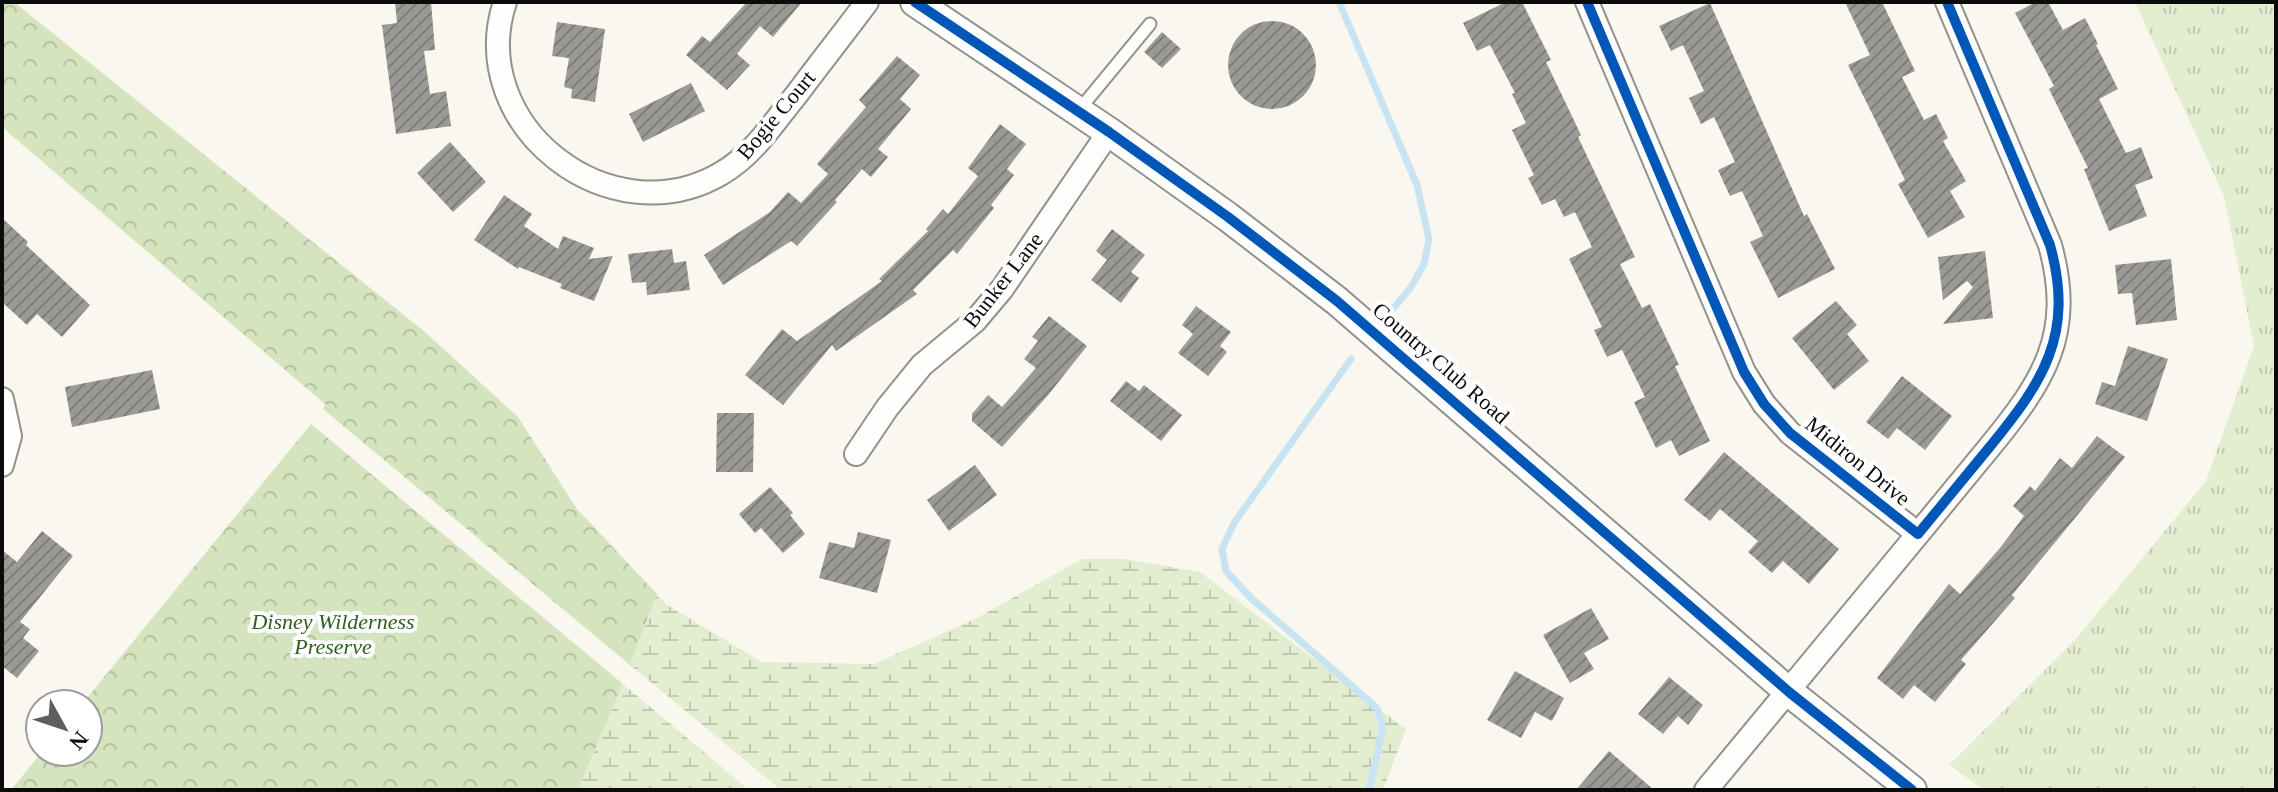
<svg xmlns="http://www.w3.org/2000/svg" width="2278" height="792" font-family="'Times New Roman',serif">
	<defs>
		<pattern id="grass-tufts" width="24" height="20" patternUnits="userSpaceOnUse" patternTransform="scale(2)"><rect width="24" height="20" fill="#e3edd0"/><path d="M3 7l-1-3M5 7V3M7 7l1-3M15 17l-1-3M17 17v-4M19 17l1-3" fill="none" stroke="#c1cab1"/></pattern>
		<pattern id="forest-crowns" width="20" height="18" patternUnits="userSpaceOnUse" patternTransform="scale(2)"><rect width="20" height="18" fill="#d4e4bf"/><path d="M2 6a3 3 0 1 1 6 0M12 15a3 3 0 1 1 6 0" fill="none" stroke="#b5c2a3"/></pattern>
		<pattern id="wetland-marsh" width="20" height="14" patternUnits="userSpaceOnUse" patternTransform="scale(2)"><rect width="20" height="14" fill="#e3edd0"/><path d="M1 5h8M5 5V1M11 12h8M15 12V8" fill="none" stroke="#c1cab1"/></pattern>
		<pattern id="building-hatch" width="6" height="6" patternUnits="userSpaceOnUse" patternTransform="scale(2)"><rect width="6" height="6" fill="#9c9a95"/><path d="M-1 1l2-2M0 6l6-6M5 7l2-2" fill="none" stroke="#7d7c78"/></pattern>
	</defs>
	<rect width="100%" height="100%" fill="#faf7ef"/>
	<!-- grass -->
	<path fill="url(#grass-tufts)" d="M2135 2H2276V790H1984L1949 765 2075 640 2206 481 2254 346 2224 196Z"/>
	<!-- forest -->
	<path fill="url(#forest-crowns)" d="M2 2H14L425 332 518 417 577 509 657 594 630 665 323 409 326 405 2 127Z
		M311 424 623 684 578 790H11L42 752H88V704H82Z"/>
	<!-- wetland -->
	<path fill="url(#wetland-marsh)" d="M1082 559H1125L1200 572 1406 729 1383 790H781L630 665 657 594 667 605 762 662 874 664 975 619Z
		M623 684 749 790H578Z"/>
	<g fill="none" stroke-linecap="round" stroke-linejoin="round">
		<!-- stream -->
		<path stroke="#c8e3f1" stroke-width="7" d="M1339 2 1417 185 1429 239 1424 264 1411 287 1393 309
			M1351 359 1234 523 1222 549 1226 571 1251 598 1377 708 1383 728 1369 790"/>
	</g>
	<!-- building -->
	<path fill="url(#building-hatch)" d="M395 2H431L435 50 424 51 430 94 446 91 451 126 396 134 382 25 397 23Z
		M747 2H802L773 37 760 26 737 54 750 65 727 90 686 55 702 36 710 42Z
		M1506 2H1522L1551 60 1546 62 1581 135 1578 137 1635 257 1620 264 1642 308 1650 304 1679 365 1675 366 1710 441 1679 456 1671 440 1656 448 1634 402 1645 397 1622 350 1607 357 1594 330 1602 327 1569 259 1592 247 1575 212 1564 217 1555 199 1542 205 1528 178 1534 175 1512 130 1526 123 1512 94 1515 93 1490 45 1477 51 1463 23Z
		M1845 2H1882L1915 71 1902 77 1924 120 1936 114 1948 138 1943 141 1966 181 1950 191 1965 217 1928 238 1898 184 1905 180 1848 65 1870 55Z
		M2036 2H2048L2063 30 2085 18 2098 44 2096 45 2118 89 2099 99 2126 153 2141 147 2153 178 2135 185 2147 216 2109 231 2084 169 2088 168 2049 89 2054 86 2015 13Z
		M1710 3 1804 216 1807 214 1835 269 1778 298 1750 242 1763 236 1742 191 1730 196 1718 170 1735 162 1714 117 1701 124 1689 98 1704 91 1683 45 1671 51 1659 26Z
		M1228 65a44 44 0 1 1 88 0a44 44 0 1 1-88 0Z
		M557 22 605 29 595 102 571 98 572 89 564 87 569 58 552 56Z
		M1162 32 1181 49 1162 68 1144 52Z
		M897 56 920 75 900 99 911 109 878 149 888 157 871 177 862 169 835 200 837 202 797 246 791 241 723 285 704 255 770 212 788 192 801 203 828 174 817 164 866 107 859 100Z
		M691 83 705 111 643 142 629 114Z
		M1000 124 1026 144 1007 169 1014 175 991 205 994 208 957 254 953 250 913 290 917 294 836 351 832 345 783 405 745 375 782 329 797 341 882 281 879 279 928 231 926 229 943 209 948 214 978 176 968 168Z
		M450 142 486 182 453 212 417 173Z
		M504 195 532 214 524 226 558 249 563 236 594 248 589 259 613 256 594 301 560 288 562 284 519 267 518 269 474 240Z
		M2 218 28 242 26 245 90 305 62 337 37 314 27 325 2 302Z
		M1112 229 1145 255 1131 272 1139 278 1121 303 1091 280 1107 260 1096 251Z
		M672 249 674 263 686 261 690 290 647 295 646 282 632 283 628 254Z
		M1985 251 1993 318 1943 324 1973 287 1967 281 1943 300 1938 257Z
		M2171 259 2177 320 2136 325 2132 293 2118 294 2115 265Z
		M1836 301 1857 325 1847 334 1869 361 1834 390 1792 338Z
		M1196 306 1231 332 1220 346 1227 352 1208 376 1178 353 1193 334 1182 325Z
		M1049 316 1087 346 1049 394 1002 447 972 421V414L988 395 1002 407 1036 368 1024 359 1038 341 1032 337Z
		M2128 346 2168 359 2147 421 2095 404 2102 382 2115 386Z
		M152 370 160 409 72 427 65 387Z
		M1902 376 1952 416 1925 450 1897 428 1888 439 1866 422Z
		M1126 381 1139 391 1144 385 1182 415 1161 441 1110 401Z
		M717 413H754L753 472H716Z
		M2097 436 2125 457 2012 595 2015 598 1961 660 1966 664 1935 702 1914 685 1903 699 1877 678 1949 584 1960 594 2000 548 2024 516 2013 506 2030 486 2035 491 2060 458 2072 468Z
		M1724 452 1839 549 1809 584 1783 561 1772 573 1748 552 1758 541 1720 509 1710 521 1684 500Z
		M975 465 997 495 949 531 927 500Z
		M770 487 793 513 790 515 805 534 783 553 761 528 755 533 739 514Z
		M42 531 73 556 20 622 30 629 23 638 39 651 17 678 2 666V550L17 562Z
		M858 532 891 540 877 593 819 578 829 542 854 548Z
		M1591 608 1609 639 1584 653 1594 669 1570 683 1543 635Z
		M1515 671 1564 698 1552 721 1535 712 1521 738 1487 720Z
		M1669 677 1703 705 1688 725 1678 716 1663 734 1638 714Z
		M1609 751 1654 790H1576Z"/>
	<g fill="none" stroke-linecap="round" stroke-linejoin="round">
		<defs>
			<path id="service" d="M1079 110 1150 24"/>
			<path id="minor" d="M505 2C464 126 611 239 722 173 754 154 774 122 797 94 820 63 844 33 867 2
				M1587 2 1744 372 1764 404 1790 433 1918 534C1941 506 1964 478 1988 449 2043 382 2075 335 2050 245L1947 2
				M2 399 10 436 2 465
				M856 454 887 408 922 365 975 321 1002 289 1109 132
				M1706 790 1918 534"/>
			<path id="tertiary" d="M915 2 1109 132 1228 217 1337 301 1789 692 1912 790"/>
		</defs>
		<!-- service casing -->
		<use href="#service" stroke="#93918e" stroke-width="15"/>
		<!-- minor casing -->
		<use href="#minor" stroke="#93918e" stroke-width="26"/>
		<!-- tertiary casing -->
		<use href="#tertiary" stroke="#93918e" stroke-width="32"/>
		<!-- service -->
		<use href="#service" stroke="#fefefd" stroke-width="11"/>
		<!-- minor -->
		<use href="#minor" stroke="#fefefd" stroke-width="22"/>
		<!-- tertiary -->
		<use href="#tertiary" stroke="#fefefd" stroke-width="28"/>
		<defs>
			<path id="cycleway" d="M915 2 1109 132 1228 217 1337 301 1789 692 1912 790
				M1587 2 1744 372 1764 404 1790 433 1918 534C1941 506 1964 478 1988 449 2043 382 2075 335 2050 245L1947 2"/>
		</defs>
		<!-- cycleway casing -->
		<use href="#cycleway" stroke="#fff" stroke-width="15"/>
		<!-- cycleway -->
		<use href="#cycleway" stroke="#0057b8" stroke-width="10"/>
	</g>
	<g text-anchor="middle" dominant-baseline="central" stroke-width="8" stroke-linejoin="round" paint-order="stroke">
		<!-- street labels -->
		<g font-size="22" fill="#0b0b0b" stroke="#fff">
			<text transform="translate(776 115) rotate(-50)">Bogie Court</text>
			<text transform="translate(1003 280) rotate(-52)">Bunker Lane</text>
			<text transform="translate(1441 363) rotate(41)">Country Club Road</text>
			<text transform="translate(1858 461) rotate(39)">Midiron Drive</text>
		</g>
		<!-- park labels -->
		<g font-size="22" font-style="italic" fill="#2e5e20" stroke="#fff">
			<text x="333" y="621">Disney Wilderness<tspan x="333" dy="25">Preserve</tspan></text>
		</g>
	</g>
	<!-- border -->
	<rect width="2278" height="792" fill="none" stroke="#0b0b0b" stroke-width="8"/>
	<!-- north arrow -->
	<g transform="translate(64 728) rotate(130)"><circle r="38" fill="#ffffff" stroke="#9d9d9d" stroke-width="2"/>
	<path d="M0-6L14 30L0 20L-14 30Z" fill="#5f5e5b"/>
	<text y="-12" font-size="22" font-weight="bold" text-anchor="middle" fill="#0b0b0b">N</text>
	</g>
</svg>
